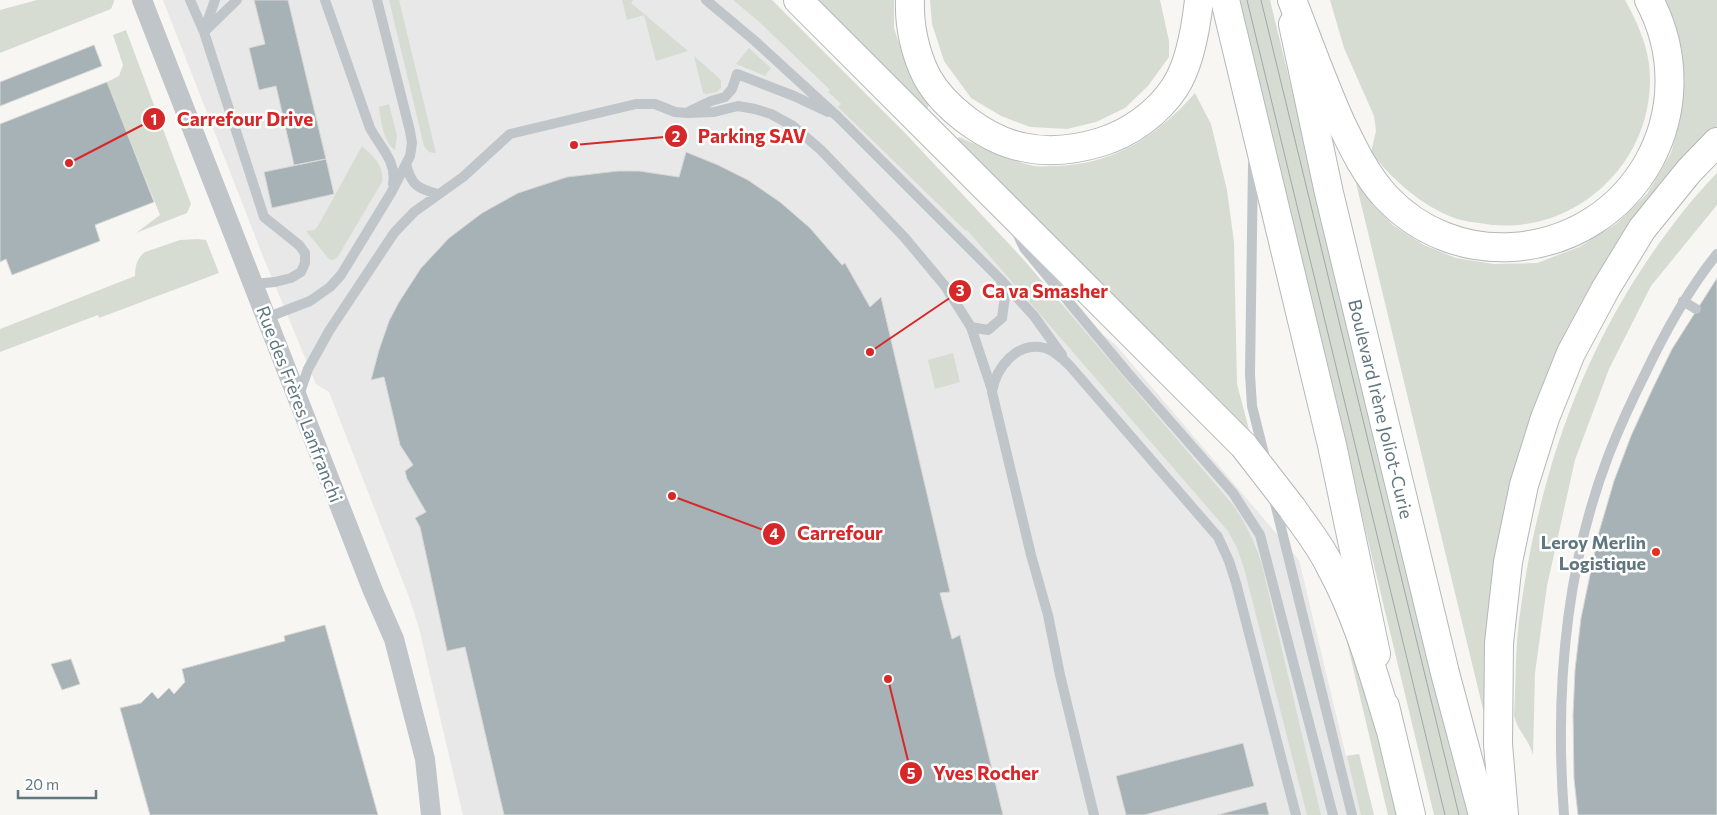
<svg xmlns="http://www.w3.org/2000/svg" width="1717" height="815" font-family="Commissioner,sans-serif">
	<rect width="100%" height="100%" fill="#f7f6f3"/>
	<!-- built -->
	<path fill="#e7e8e7" d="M163 0H733L759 22 830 90 828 92 889 149 968 231 1115 344 1299 560 1346 756 1359 754 1374 815H463L419 628 409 597 329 392 316 384 262 254Z"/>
	<!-- green -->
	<path fill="#d7dcd2" d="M37 0H114V2L111 9 0 53V10Z
		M389 0H399L436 153 429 152 424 146Z
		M622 0H633L631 3 688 51 656 61 644 15 627 20Z
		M733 0H772L906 134 1024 260 1233 505C1247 525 1255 543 1262 565L1321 815H1307L1244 568 1237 548 1228 531 968 231 965 230 838 107 841 104 828 92 830 90 759 22Z
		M811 0H894V28L907 68 929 105 926 111Z
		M930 0H1160L1169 41V57L1148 86 1125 108 1096 122 1067 129 1030 127 1001 116 971 98 944 61 932 24Z
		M1238 0H1270L1459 779 1469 815H1434Z
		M1330 0H1625C1636 20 1646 41 1649 64 1660 159 1574 241 1479 223 1472 222 1464 221 1457 219 1423 207 1392 180 1371 152L1376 131 1374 116 1344 48Z
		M1664 0H1717V126L1700 143 1511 485C1503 519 1496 553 1491 587 1486 627 1486 668 1485 709H1483L1355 179 1361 180 1373 205 1394 226 1424 245 1456 258 1494 264 1537 263 1579 247 1616 224 1647 194 1671 153 1680 121 1684 83 1679 38 1669 8Z
		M126 30 191 204 187 213 136 233 160 215 107 82 119 76 123 65 113 35Z
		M749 48 771 68 765 76 736 64Z
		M694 56 721 80V88L717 92 706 94 703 93Z
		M1195 93 1211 124 1227 190 1234 242 1237 384 1252 441 954 141 959 137C984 148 1008 160 1034 166 1041 167 1050 166 1057 166 1115 164 1157 136 1195 93Z
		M389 104 397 136 395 150C383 141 381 121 379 107Z
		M362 146C374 157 384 165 382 182L337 258 332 260 329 259 306 231 314 230 318 226Z
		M1717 173V205L1651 286 1609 369 1575 460 1547 586 1535 673 1533 755C1529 739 1517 731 1514 715 1516 684 1515 652 1519 621 1536 488 1576 363 1653 252 1672 225 1693 197 1717 173Z
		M198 239 206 240 219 273 99 318 98 315 0 352V329L135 276C135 266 137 258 145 252L180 240Z
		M953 353 960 382 935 389 928 360Z
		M1323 582 1356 648 1396 815H1388L1346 638Z
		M1359 754 1374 815H1361L1347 756Z"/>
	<!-- building -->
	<path fill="#a6b2b5" stroke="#d8d8d6" d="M254 0H288L326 159 294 165 276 86 259 90 249 48 265 44Z
		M94 45 102 66 0 106V82Z
		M107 82 154 202 95 225 100 241 12 275 6 259 0 262V124Z
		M686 152 718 165 748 180 780 202 810 228 842 265 845 263 870 307 881 297 950 592 940 593 952 639 960 635 1003 815H504L465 647 447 651 420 527 415 518 426 512 407 479 405 471 413 465 400 445 384 377 371 380 379 350 389 321 399 302 421 268 449 238 482 213 518 193 567 177 618 171H639L679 177Z
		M326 159 334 194 272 208 264 172Z
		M1717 278V815H1578L1574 779 1573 715 1575 670 1581 618 1599 532 1614 481 1631 436 1652 390 1672 349Z
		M325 625 378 815H150L120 708 141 703 152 692 158 699 169 688 174 694 185 682 182 669 285 641 284 636Z
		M71 659 80 684 62 690 51 664Z
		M1243 743 1254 786 1144 815H1126L1116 776Z
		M1266 802 1269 815H1217Z"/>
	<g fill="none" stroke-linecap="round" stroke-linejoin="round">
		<defs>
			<g id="primary">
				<path d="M1225 0 1332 445 1376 654"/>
				<path id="s1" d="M1293 24 1329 193 1445 673 1483 815"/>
				<path d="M1385 706 1411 815"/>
			</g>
			<path id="highway" d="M798 0 1244 446
				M910 0C909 25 915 54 927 77 944 108 987 140 1022 147 1048 153 1075 150 1101 142 1130 133 1158 113 1175 87 1190 64 1196 27 1199 0
				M1292 0C1308 41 1323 83 1341 123 1354 150 1366 175 1386 197 1419 232 1465 250 1512 247 1636 239 1707 109 1649 0
				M1292 508C1305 527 1320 545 1330 566 1358 617 1373 673 1390 728
				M1504 815 1498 744 1499 643 1508 562 1524 485 1545 418 1571 353 1606 288 1642 229 1689 171 1717 142"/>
		</defs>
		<!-- primary casing -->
		<use href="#primary" stroke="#b3b9bc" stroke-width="30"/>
		<!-- highway casing -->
		<use href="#highway" stroke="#b3b8ba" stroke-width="30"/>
		<!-- lane -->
		<path stroke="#bfc5c8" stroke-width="10" d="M190 0 204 32
			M237 0 204 32 264 217 299 245 305 253V263L301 272 291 278 275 282 253 284
			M325 0 370 128C380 147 397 161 393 184
			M706 0 755 41 838 117 1000 279 1034 316 1062 355
			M205 28 215 0
			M690 111 711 101 725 97 732 89 737 74 794 96 828 112
			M406 164C411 185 418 189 438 194
			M1253 164 1250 374 1252 406 1265 458
			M1017 233 1024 248 1127 372 1233 493 1260 535 1333 815
			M1683 301 1696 309
			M266 318 310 301 330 287 341 275 391 193 406 164 410 156 412 143 410 131 377 0
			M971 327 988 330 1002 318 1005 296 1001 283
			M299 395 308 369 329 331 394 233 414 212 463 177 510 134 636 104H655L675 112 687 113 714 112 738 106 755 109 771 114 793 126 821 150 905 238 945 286 971 327 992 390
			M1274 499 1352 815
			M1094 815 1060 675 1048 615 1031 555 992 392C996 367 1017 341 1045 348 1055 351 1063 359 1070 366L1218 537 1229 561 1236 583 1296 815
			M1564 815C1555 694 1565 568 1609 454 1620 426 1632 400 1645 374 1665 332 1687 291 1717 254"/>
		<!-- street -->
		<path stroke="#bfc5c8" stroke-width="20" d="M142 0 373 591 394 639 425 759 431 815"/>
		<!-- primary -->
		<use href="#primary" stroke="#fff" stroke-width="28"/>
		<!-- highway -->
		<use href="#highway" stroke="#fff" stroke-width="28"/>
		<!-- tram -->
		<path stroke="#9ea8ac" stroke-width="1" d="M1247 0 1445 815
			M1261 0 1459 815"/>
		<defs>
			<path id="highway-bridge" d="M1244 446 1292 508"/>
		</defs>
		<!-- highway-bridge casing -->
		<use href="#highway-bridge" stroke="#b3b8ba" stroke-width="30" stroke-linecap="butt"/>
		<!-- highway-bridge -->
		<use href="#highway-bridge" stroke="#fff" stroke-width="28"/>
	</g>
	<!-- markers -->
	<circle fill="#e92d21" stroke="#fff" stroke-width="2" cx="1656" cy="552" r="5"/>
	<g text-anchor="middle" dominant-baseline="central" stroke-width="5" stroke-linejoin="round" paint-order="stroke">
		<!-- street labels -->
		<g font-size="18" fill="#61777f" stroke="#fff">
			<text transform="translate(300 404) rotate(69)">Rue des Frères Lanfranchi</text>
			<text stroke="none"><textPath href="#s1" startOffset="395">Boulevard Irène Joliot-Curie</textPath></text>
		</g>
		<!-- poi labels -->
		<g font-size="18" font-weight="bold" fill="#61777f" stroke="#fff" text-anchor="end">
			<text x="1646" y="542">Leroy Merlin<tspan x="1646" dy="21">Logistique</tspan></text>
		</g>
	</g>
	<!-- callouts -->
	<path fill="none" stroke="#d62828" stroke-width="2" d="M69 163L154 119M574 145L676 136M870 352L960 291M672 496L774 534M888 679L911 773"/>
	<g fill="#d62828" stroke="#fff" stroke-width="2">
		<circle cx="69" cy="163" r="5"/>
		<circle cx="574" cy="145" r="5"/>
		<circle cx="870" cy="352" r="5"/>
		<circle cx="672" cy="496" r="5"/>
		<circle cx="888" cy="679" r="5"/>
		<circle cx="154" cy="119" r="12"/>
		<circle cx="676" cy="136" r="12"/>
		<circle cx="960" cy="291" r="12"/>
		<circle cx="774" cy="534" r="12"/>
		<circle cx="911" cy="773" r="12"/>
	</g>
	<g font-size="15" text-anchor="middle" font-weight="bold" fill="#fff">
		<text x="154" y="125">1</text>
		<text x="676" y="142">2</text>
		<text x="960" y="296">3</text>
		<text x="774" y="539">4</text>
		<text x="911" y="779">5</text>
	</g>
	<g font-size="19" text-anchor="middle" font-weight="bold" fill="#d62828" stroke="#fff" stroke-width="5" stroke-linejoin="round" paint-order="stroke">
		<text x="245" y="126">Carrefour Drive</text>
		<text x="752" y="143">Parking SAV</text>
		<text x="1045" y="298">Ca va Smasher</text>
		<text x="840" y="540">Carrefour</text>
		<text x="986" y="780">Yves Rocher</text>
	</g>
	<!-- scale -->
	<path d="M18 790v8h78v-8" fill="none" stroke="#61777f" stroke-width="2.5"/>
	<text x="25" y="790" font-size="15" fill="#61777f" stroke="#ffffff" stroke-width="4" paint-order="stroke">20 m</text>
</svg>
